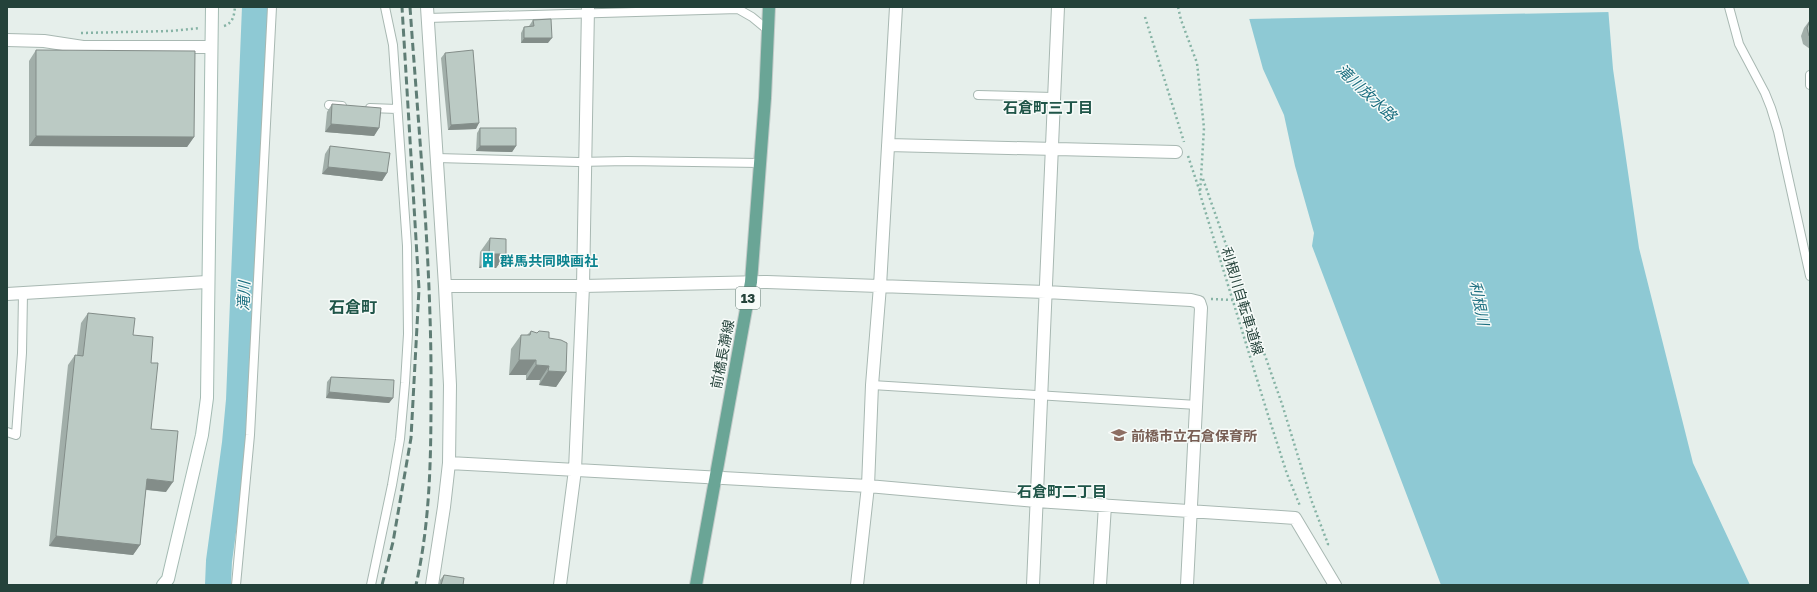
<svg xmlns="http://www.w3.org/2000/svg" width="1817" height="592" font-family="'Golos Text','Noto Sans JP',sans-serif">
	<rect width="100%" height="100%" fill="#e6efeb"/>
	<!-- water -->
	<path fill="#8ec9d4" d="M1246 7H1608L1613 69 1639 248 1693 463 1750 585H1441L1312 246 1314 233 1295 166 1284 115 1263 69Z"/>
	<!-- pier -->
	<path fill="#e6efeb" d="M1244 7H1610V12L1247 19Z"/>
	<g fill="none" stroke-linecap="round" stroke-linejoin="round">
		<!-- river -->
		<path stroke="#8ec9d4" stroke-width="26" d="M218 585 219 561 235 443 239 400 255 7"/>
		<defs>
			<path id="lane" d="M1729 7 1739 44 1765 93 1771 108 1778 131 1810 276
				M428 18 738 9 752 17 769 31
				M1810 75V85
				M978 95 1053 97
				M329 105 342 106
				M370 108 397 109
				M437 158 578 162 627 161 760 163
				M872 385 1197 405
				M7 432 16 435 22 353 23 293
				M236 585 250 435 272 7
				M371 585 392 485 400 439 405 383 408 334 407 246 393 45 385 7"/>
			<path id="street" d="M427 7 445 286 450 385 449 463 444 507 432 585
				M7 40 44 41 83 47H211
				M888 145 1176 152
				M445 286H583L767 282 1046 292 1191 300 1199 302 1201 308 1187 585
				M7 294 207 282
				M449 463 868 486 1036 501 1295 518 1335 585
				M560 585 575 470 583 286 588 8
				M857 585 868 486 872 385 880 286 896 7
				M1033 585 1058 7
				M1100 585 1105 505"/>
			<path id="secondary" d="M163 585 168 579 171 566 202 435 207 398 212 7"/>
			<path id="primary" d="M696 585 751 282 765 98 769 7"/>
		</defs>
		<!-- lane casing -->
		<use href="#lane" stroke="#a8b8b2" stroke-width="10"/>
		<!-- street casing -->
		<use href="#street" stroke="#a8b8b2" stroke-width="14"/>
		<!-- secondary casing -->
		<use href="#secondary" stroke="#a4bbb3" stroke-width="14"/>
		<!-- primary casing -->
		<use href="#primary" stroke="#c2cac8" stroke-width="14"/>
		<!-- path -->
		<path stroke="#86b3a5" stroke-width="2.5" stroke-dasharray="2 3" stroke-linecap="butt" d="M1178 7 1181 20 1197 63 1204 128 1200 194 1268 415 1287 474 1300 506
			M1145 17 1184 142
			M224 26C233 23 234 16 235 7
			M81 33 170 31 200 28
			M1188 156 1200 192
			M1203 179 1282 404 1312 502 1328 544 1326 546
			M1211 299 1233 300"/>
		<!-- lane -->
		<use href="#lane" stroke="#fff" stroke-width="8"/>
		<!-- street -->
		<use href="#street" stroke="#fff" stroke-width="12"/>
		<!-- secondary -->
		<use href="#secondary" stroke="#fff" stroke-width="12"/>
		<!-- primary -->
		<use href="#primary" stroke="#6aa596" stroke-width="12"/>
		<!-- rail -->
		<path stroke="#5f7d75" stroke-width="3" stroke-dasharray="8 4" stroke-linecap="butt" d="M410 7C419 136 432 266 431 396 431 459 430 523 416 585
			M382 585 393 542 411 438 419 289 402 7"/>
	</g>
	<!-- wall -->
	<path fill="#a1aea9" d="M533 20 548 43H521V33L524 27H530L529 26Z
		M1810 20V49L1803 44 1801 36 1804 28Z
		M36 50 194 137 187 147 29 146V61Z
		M445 53 476 129 448 130 441 58Z
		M332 104 379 128 374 136 325 132 327 112Z
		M480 128 516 146 512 152 476 151 477 133Z
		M330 146 387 173 382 181 322 174 325 154Z
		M490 238 506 254 496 268H479L480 252Z
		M88 313 133 335 151 363V429L166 492 146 490 140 545 133 555 49 546 68 365 75 355H77L81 323Z
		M531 331 549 338 566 372 556 387 539 385 540 380H526V375H509L511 349 521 335H527Z
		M331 377 393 398 389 403 326 398 327 382Z
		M444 575 463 585H439L440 580Z"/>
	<!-- shaded-wall -->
	<path fill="#838d89" d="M524 38H552L548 43H521Z
		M479 123 476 129 448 130 451 125Z
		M331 124 379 128 374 136 325 132Z
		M36 136 194 137 187 147 29 146Z
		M480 146H516L512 152 476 151Z
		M328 167 387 173 382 181 322 174Z
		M489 254H506L496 268H479Z
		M519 360H536L526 375H509Z
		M536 365 549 366 540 380H526Z
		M548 371 566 372 556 387 539 385Z
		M329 392 393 398 389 403 326 398Z
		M147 479 173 482 166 492 140 489Z
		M56 536 140 545 133 555 49 546Z"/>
	<!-- building -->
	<path fill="#bbcac4" stroke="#838d89" d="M551 19 552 38H524V27L534 26 533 20Z
		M1810 20V37L1809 36 1807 28Z
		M36 50 195 51 194 137 36 136Z
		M473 50 479 123 451 125 445 53Z
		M332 104 381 108 379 128 331 124Z
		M480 128H516V146H480Z
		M330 146 390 153 387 173 328 167Z
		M490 238 506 239V254H489Z
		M88 313 135 318 133 335 153 337 151 363H158L151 429 178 431 173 482 147 479 140 545 56 536 75 355 83 356Z
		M531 331 537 333 539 331 549 332V338L561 340 567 343 566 372 548 371 549 366 536 365V360H519L521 335H530Z
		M331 377 394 380 393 398 329 392Z
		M444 575 464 578 463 585H441Z"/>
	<!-- icons -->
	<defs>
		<symbol id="building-bare" viewBox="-9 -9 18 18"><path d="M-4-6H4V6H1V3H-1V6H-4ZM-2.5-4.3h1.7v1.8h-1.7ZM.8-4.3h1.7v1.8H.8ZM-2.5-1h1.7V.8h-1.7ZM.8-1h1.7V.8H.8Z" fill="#0f9aa8" stroke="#f7fbf9" stroke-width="2.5" paint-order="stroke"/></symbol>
		<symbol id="school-bare" viewBox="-9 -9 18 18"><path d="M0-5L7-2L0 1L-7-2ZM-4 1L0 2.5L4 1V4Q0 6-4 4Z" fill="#8d6e63" stroke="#f7fbf9" stroke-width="2.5" paint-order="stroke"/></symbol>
	</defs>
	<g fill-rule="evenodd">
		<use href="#building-bare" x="477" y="249" width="22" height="22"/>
		<use href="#school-bare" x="1108" y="424" width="22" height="22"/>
	</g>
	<g text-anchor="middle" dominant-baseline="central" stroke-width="3" stroke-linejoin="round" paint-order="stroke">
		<!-- shield labels -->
		<rect fill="#f7fbf9" stroke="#637a73" stroke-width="1" x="736" y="287" width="24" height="22" rx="3"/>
		<g font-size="13" font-weight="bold" fill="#24423a">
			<text x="748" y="298">13</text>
		</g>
		<!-- culture labels -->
		<g font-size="14" font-weight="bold" fill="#0d838f" stroke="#f7fbf9" text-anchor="start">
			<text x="500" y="260">群馬共同映画社</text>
		</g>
		<!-- street labels -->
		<g font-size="14" fill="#24423a" stroke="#f7fbf9">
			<text transform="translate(1243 301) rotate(73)">利根川自転車道線</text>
			<text transform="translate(722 354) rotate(-79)">前橋長瀞線</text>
		</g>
		<!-- education labels -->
		<g font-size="14" font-weight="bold" fill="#785e54" stroke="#f7fbf9" text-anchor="start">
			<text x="1131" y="435">前橋市立石倉保育所</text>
		</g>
		<!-- water labels -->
		<g font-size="15" font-style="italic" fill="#1c6f80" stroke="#f7fbf9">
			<text transform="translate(1367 92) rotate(43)">滝川放水路</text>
			<text transform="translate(243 296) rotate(-88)">滝川</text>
			<text transform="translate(1480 303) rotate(79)">利根川</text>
		</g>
		<!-- neighbourhood labels -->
		<g font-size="15" font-weight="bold" fill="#1f5548" stroke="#f7fbf9">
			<text x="1048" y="107">石倉町三丁目</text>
			<text x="1062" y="491">石倉町二丁目</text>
		</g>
		<!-- quarter labels -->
		<g font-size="16" font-weight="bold" fill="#1f5548" stroke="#f7fbf9">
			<text x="353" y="307">石倉町</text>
		</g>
	</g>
	<!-- border -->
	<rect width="1817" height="592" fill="none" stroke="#24423a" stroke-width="16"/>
</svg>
